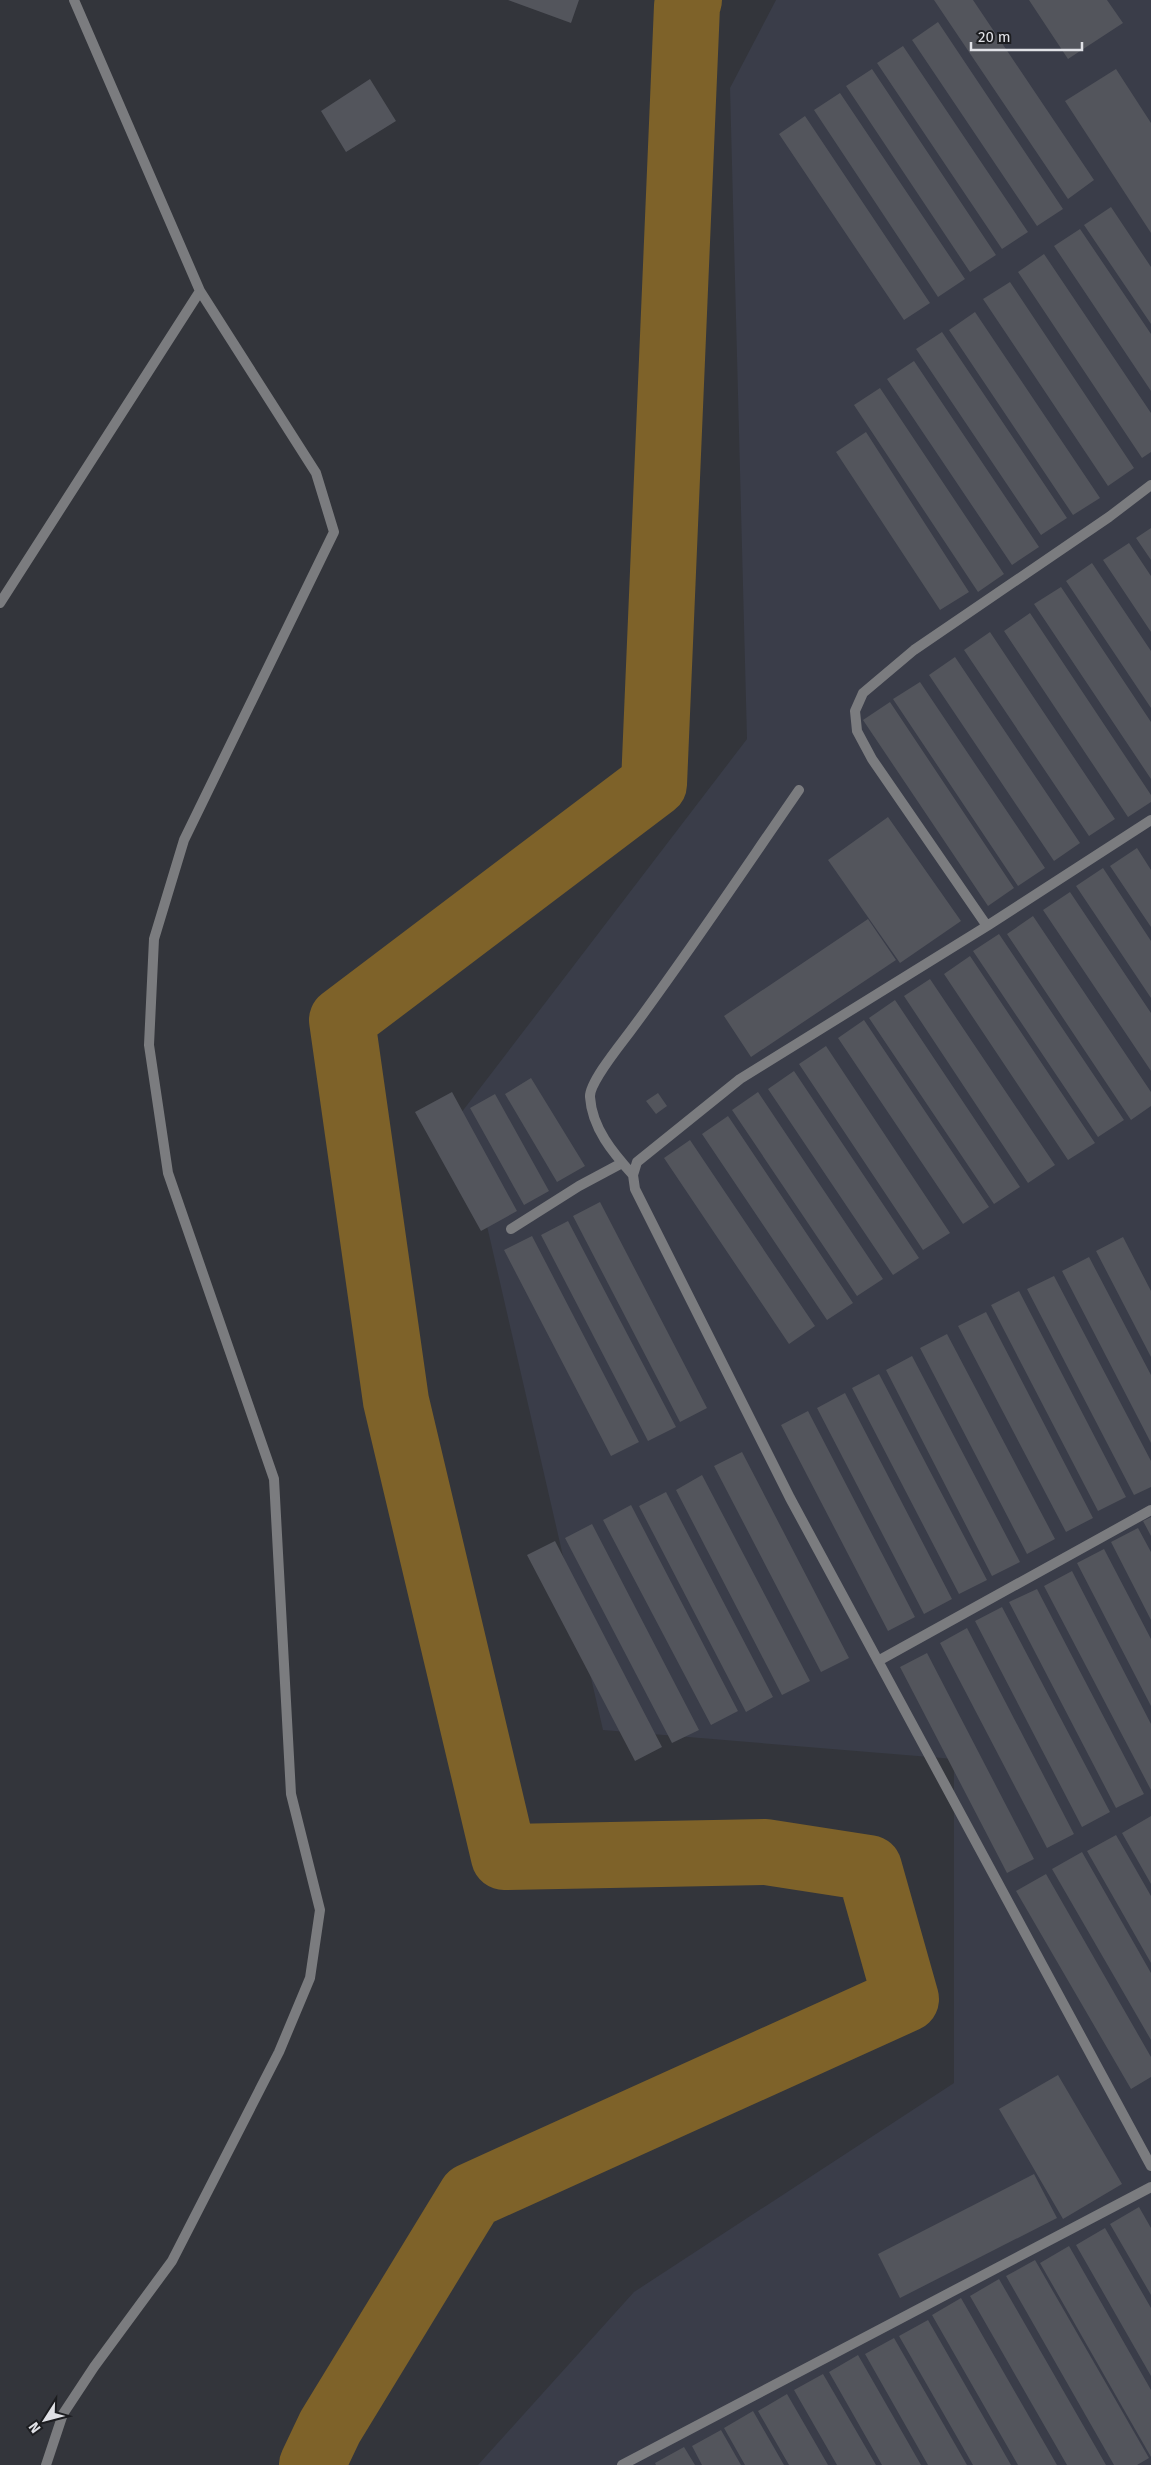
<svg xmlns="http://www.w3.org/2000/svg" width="1151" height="2465" font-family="'Fira Sans',sans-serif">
	<rect width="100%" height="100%" fill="#33353b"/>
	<!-- built -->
	<path fill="#3a3d49" d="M776 0H1151V2465H478L634 2292 954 2083V1759L603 1730 461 1113 747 739 730 88Z"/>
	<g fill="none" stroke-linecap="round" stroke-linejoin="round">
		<!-- river -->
		<path stroke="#7e6229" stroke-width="66" d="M312 2465 330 2427 471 2196 906 1999 869 1868 766 1852 504 1857 396 1401 342 1020 654 784 687 6 689 0"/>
	</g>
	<!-- building -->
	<path fill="#53555c" d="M508 0H579L571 23Z
		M934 0H973L1094 180 1068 199Z
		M1029 0H1107L1123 23 1068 59Z
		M938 22 1063 209 1037 226 912 40Z
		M903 46 1028 232 1002 249 877 63Z
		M872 69 996 255 970 272 846 86Z
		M1116 69 1151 123V233L1065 101Z
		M370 79 396 121 346 152 321 111Z
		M840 93 965 279 938 297 814 110Z
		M805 116 930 303 904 320 779 134Z
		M1111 207 1151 267V324L1084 225Z
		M1080 229 1151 334V391L1054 246Z
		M1044 254 1151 413V452L1142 458 1018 272Z
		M1010 282 1134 468 1108 486 983 299Z
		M975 312 1100 498 1073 515 949 330Z
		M942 332 1067 518 1041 535 916 349Z
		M914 361 1039 547 1012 565 887 379Z
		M880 388 1004 574 978 592 854 405Z
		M866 432 969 592 940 610 836 452Z
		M1151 528V560L1136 538Z
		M1129 543 1151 576V632L1103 560Z
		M1092 563 1151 651V708L1066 581Z
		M1061 587 1151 722V779L1034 604Z
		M1030 613 1151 795V802L1128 817 1004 631Z
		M990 632 1115 819 1089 836 964 650Z
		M955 657 1080 843 1054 861 929 675Z
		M920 682 1045 868 1018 886 893 699Z
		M890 702 1014 888 988 906 863 720Z
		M888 817 961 921 900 963 828 860Z
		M1137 848 1151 870V927L1110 866Z
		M1103 868 1151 941V998L1076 886Z
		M1070 892 1151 1013V1071L1043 910Z
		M1033 916 1151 1092V1106L1131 1120 1007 934Z
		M868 919 896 960 751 1057 724 1016Z
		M999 934 1124 1120 1098 1137 973 951Z
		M970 956 1095 1143 1068 1160 944 974Z
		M930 979 1055 1165 1028 1183 904 996Z
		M895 1000 1020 1187 994 1204 869 1018Z
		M864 1020 989 1207 963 1224 838 1038Z
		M826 1046 950 1233 923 1250 799 1064Z
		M794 1071 919 1258 893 1275 768 1089Z
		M531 1078 585 1166 557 1182 505 1094Z
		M452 1092 517 1211 481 1231 415 1112Z
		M758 1092 883 1279 857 1296 732 1110Z
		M658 1093 667 1106 656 1114 646 1101Z
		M495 1094 549 1191 524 1205 470 1108Z
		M728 1116 853 1303 827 1320 702 1134Z
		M690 1140 815 1326 789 1344 664 1158Z
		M600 1202 707 1408 680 1422 573 1216Z
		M568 1221 676 1427 648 1441 541 1235Z
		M532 1236 639 1442 611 1456 504 1250Z
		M1123 1237 1151 1291V1357L1096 1251Z
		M1089 1257 1151 1375V1443L1062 1271Z
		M1054 1276 1151 1461V1487L1134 1495 1027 1289Z
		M1019 1291 1126 1497 1098 1511 991 1305Z
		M986 1312 1093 1518 1066 1532 958 1326Z
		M947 1334 1055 1539 1027 1554 920 1348Z
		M912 1356 1020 1562 992 1576 886 1370Z
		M879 1374 987 1580 959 1594 852 1388Z
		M845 1393 952 1599 924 1614 817 1408Z
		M808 1411 915 1617 888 1631 781 1425Z
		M742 1452 849 1658 821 1672 714 1466Z
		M702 1475 810 1681 782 1695 676 1490Z
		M666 1492 773 1697 746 1712 639 1506Z
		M631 1505 738 1711 711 1725 603 1520Z
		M1151 1517V1536L1143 1521Z
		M592 1524 699 1730 672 1743 565 1538Z
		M1138 1528 1151 1552V1620L1111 1542Z
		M555 1541 662 1747 635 1761 527 1555Z
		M1104 1549 1151 1639V1706L1077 1563Z
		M1072 1571 1151 1724V1790L1044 1586Z
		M1037 1589 1144 1794 1116 1808 1009 1602Z
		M1002 1607 1110 1812 1082 1827 975 1621Z
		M967 1628 1074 1834 1047 1848 940 1643Z
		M927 1653 1034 1859 1007 1873 900 1667Z
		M1151 1816V1884L1122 1833Z
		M1116 1835 1151 1896V1963L1087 1851Z
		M1082 1852 1151 1973V2040L1052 1869Z
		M1046 1874 1151 2057V2077L1131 2089 1016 1891Z
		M1058 2075 1122 2184 1063 2219 999 2109Z
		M1034 2174 1057 2218 900 2298 878 2254Z
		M1139 2207 1151 2228V2295L1110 2224Z
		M1105 2228 1151 2308V2376L1076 2245Z
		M1069 2246 1151 2390V2457L1040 2263Z
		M1035 2260 1149 2458 1137 2465H1114L1006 2276Z
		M999 2279 1106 2465H1067L970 2296Z
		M961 2298 1057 2465H1018L932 2315Z
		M928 2320 1011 2465H973L899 2336Z
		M894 2338 967 2465H928L865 2354Z
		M858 2355 921 2465H882L829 2372Z
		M823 2374 876 2465H837L794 2390Z
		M787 2394 828 2465H789L758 2411Z
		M753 2411 784 2465H745L724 2428Z
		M721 2430 741 2465H702L692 2446Z
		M684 2447 695 2465H656L655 2463Z"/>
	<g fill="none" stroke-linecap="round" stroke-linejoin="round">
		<!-- service -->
		<path stroke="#7b7c7f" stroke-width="10" d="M1151 485 1109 517 914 650 863 693 855 711 857 731 872 759 987 926 740 1079 637 1162 633 1175 635 1189 790 1498 1151 2166
			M987 926 1151 820
			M633 1175C613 1153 592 1128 590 1097 589 1083 620 1045 629 1033 688 954 743 871 799 790
			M511 1229 579 1186 622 1163
			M878 1661 1151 1510
			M622 2465 1151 2187"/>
		<!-- tertiary -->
		<path stroke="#7b7c7f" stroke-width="10" d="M0 603 200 291
			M46 2465 63 2414 94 2367 172 2261 279 2052 310 1978 320 1910 291 1794 274 1479 168 1173 149 1045 154 939 184 840 334 532 316 473 200 291 74 0"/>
	</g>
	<!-- north arrow -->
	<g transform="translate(45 2420) rotate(234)" stroke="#1c1d20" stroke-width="4" paint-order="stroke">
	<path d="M0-4L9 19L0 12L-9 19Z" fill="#e0e1e6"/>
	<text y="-8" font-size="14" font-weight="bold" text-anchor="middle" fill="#e0e1e6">N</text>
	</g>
	<!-- scale -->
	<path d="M971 42v8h111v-8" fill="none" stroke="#e0e1e6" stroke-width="2.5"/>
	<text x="978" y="42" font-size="15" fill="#e0e1e6" stroke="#1c1d20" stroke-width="4" paint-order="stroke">20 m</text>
</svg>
